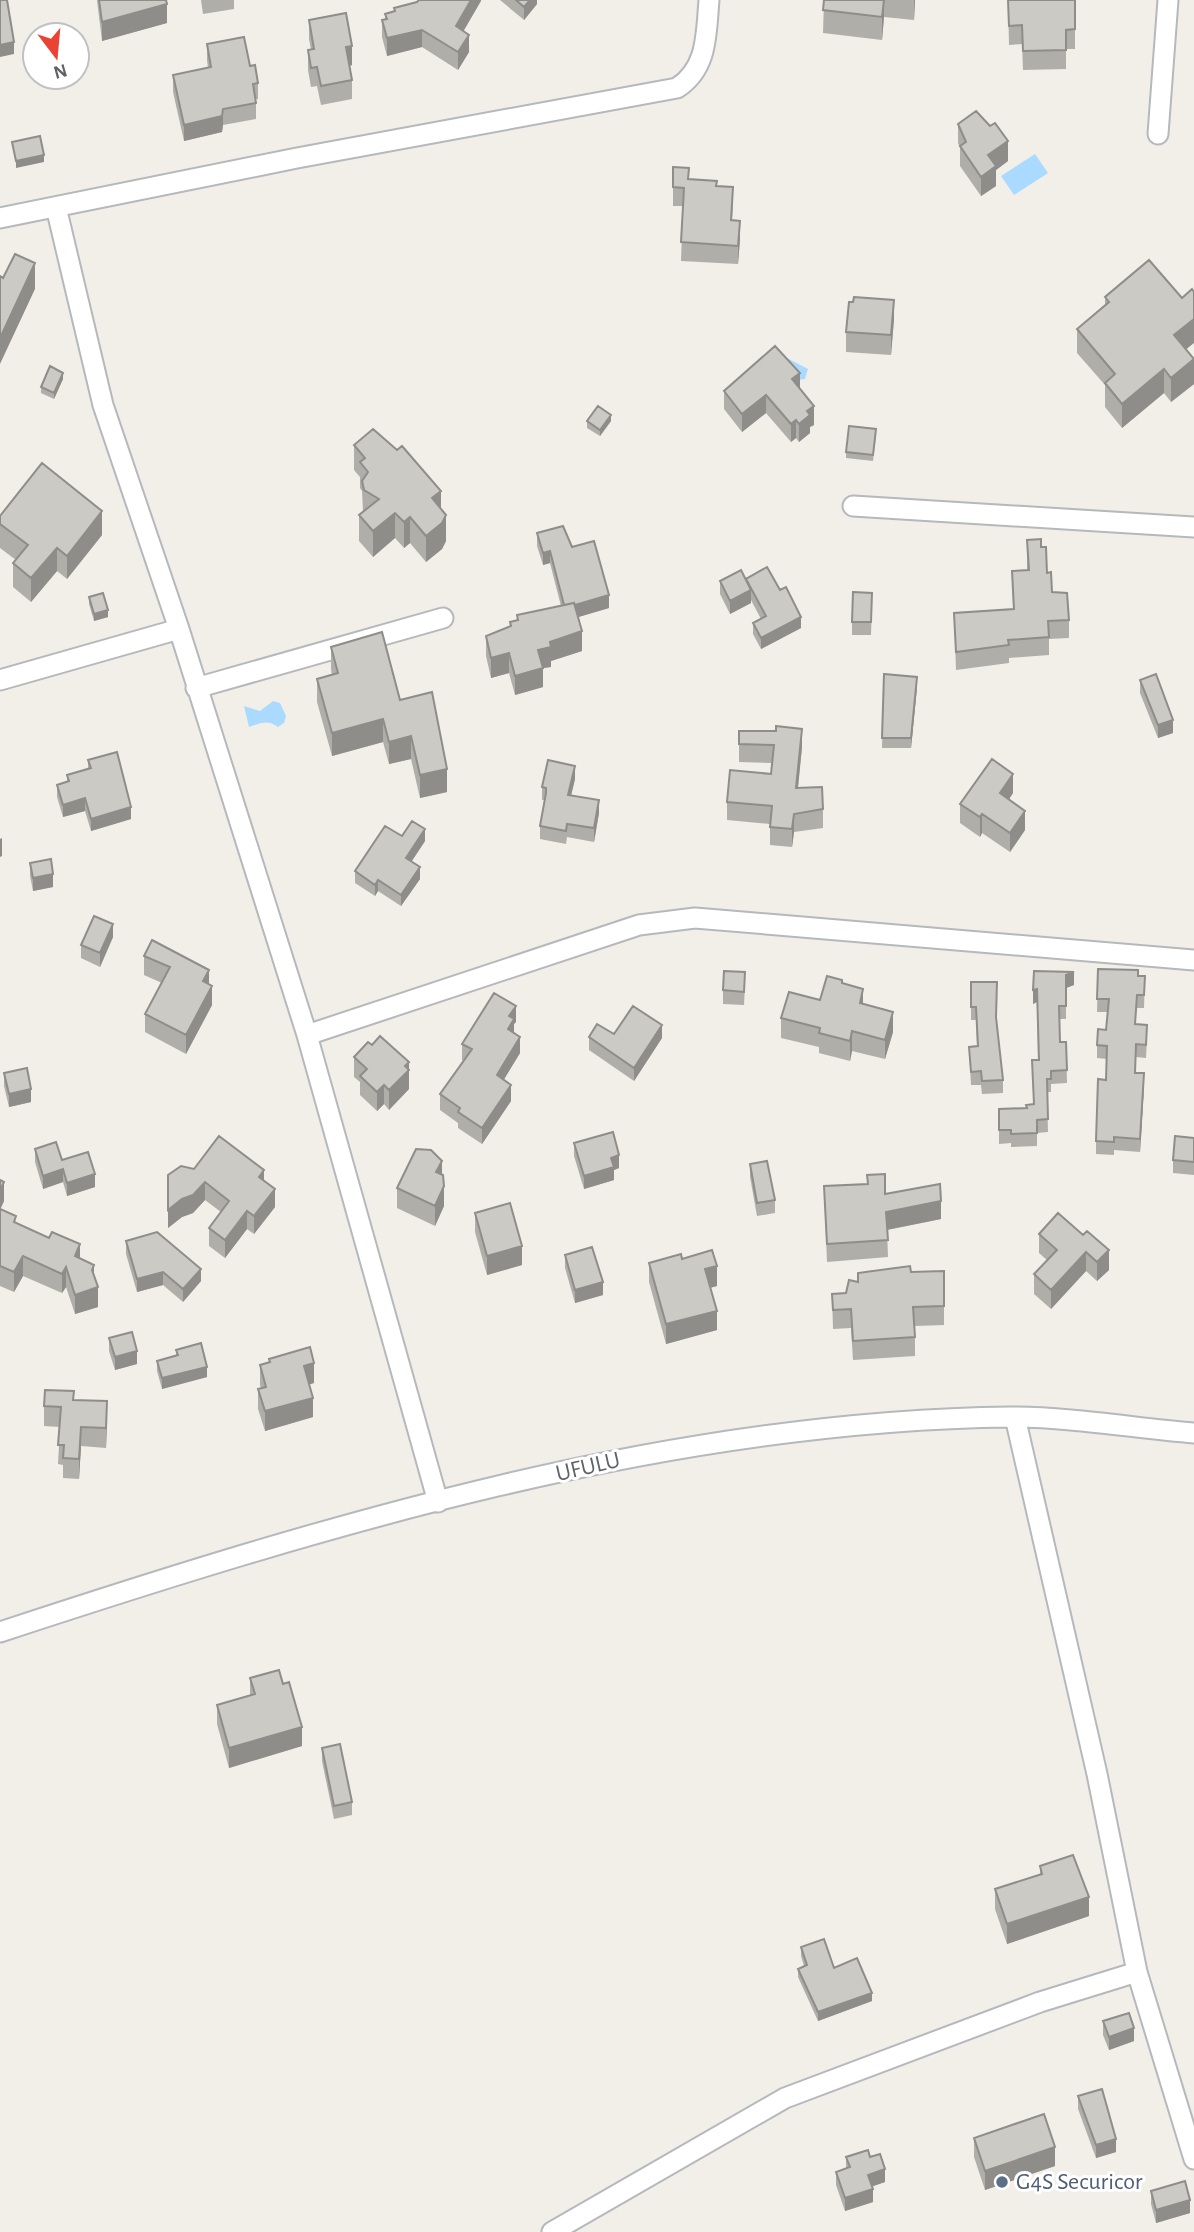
<svg xmlns="http://www.w3.org/2000/svg" width="1194" height="2232" font-family="'Alegreya Sans',sans-serif">
	<rect width="100%" height="100%" fill="#f1efe8"/>
	<!-- water -->
	<path fill="#aadaff" d="M1035 154 1048 173 1014 195 1001 176Z
		M787 358 808 369 805 379 798 380 784 359Z
		M273 701 280 703 286 716 284 723 278 727C268 719 260 723 249 727L244 706 260 711Z"/>
	<g fill="none" stroke-linecap="round" stroke-linejoin="round">
		<defs>
			<path id="minor" d="M1158 134 1168 0
				M56 207 103 405 179 629 307 1035 438 1502
				M0 218 297 158 677 88C708 68 706 34 709 0
				M853 506 1194 527
				M0 680 179 629
				M196 688 443 618
				M307 1035 639 925 695 918 1194 960
				M1015 1417 1097 1774 1137 1972 1194 2159
				M0 1632C326 1525 666 1421 1011 1417 1071 1417 1134 1428 1194 1433
				M552 2232 785 2098 1040 2002 1137 1972"/>
		</defs>
		<!-- minor casing -->
		<use href="#minor" stroke="#b5b8bc" stroke-width="23"/>
		<!-- minor -->
		<use href="#minor" stroke="#fff" stroke-width="19"/>
	</g>
	<!-- wall -->
	<path fill="#afaea9" d="M97 0H166L167 23 102 41Z
		M201 0H234V9L203 14Z
		M481 0 463 31 469 52 458 70 422 47 387 56 382 37V20L385 19V14L394 12V8Z
		M500 0H537V4L524 20Z
		M824 0H915L914 20 884 17 882 40 823 33Z
		M1008 0H1075V49H1066V69L1023 70 1022 44 1009 45Z
		M309 20 352 65 350 66 352 80V99L321 105 317 86 311 87 308 70V50H311L309 39Z
		M207 44 250 66 258 83V99H256V119L223 125 222 132 184 141 173 92V75L208 68 207 60Z
		M958 124 1008 161 996 170V186L981 196 960 166V148L958 143Z
		M673 167 689 179 717 186 733 206 732 220 740 239 738 264 681 261 683 206H673Z
		M1105 297 1186 350 1194 359V384L1171 402 1164 393 1122 428 1105 407V385L1077 353V329L1105 306Z
		M894 319 891 355 846 352V332Z
		M63 379 54 399 41 393V387Z
		M800 389 814 425 810 427V433L799 442 796 438 791 442 766 413 742 432 724 409V391Z
		M587 421H611L600 436 587 428Z
		M876 436 873 461 846 458V452Z
		M354 445 441 508 446 541 442 549 426 562 410 543 404 548 395 538 373 557 359 541V515L363 512 362 491 360 488V477L354 470Z
		M0 516 102 535 67 579 57 571 31 602 13 587V563L16 560 0 548Z
		M537 533 572 547 609 608 578 617 582 651 551 661V667L543 668V687L515 695 509 673 491 678 486 656V636L510 627V622L517 620V615L561 606 550 563 543 565 537 546Z
		M1027 540 1041 547 1052 592 1069 620V638L1049 639V655L1009 658V663L956 670 954 613 1013 609 1012 571 1027 570Z
		M746 580 801 628 761 649 753 634V623L761 619 751 600V603L730 614 720 594V581Z
		M89 597 108 617 94 621 89 604Z
		M872 606 871 635H852V622Z
		M331 647 400 700 447 792 420 798 411 759 389 764 383 742 332 756 317 702V679L332 675 331 669Z
		M884 674 917 687 911 748H882Z
		M1140 680 1173 733 1158 738 1140 693Z
		M739 731 802 747 798 788 823 809V828L794 832 792 847 770 845V824L727 820V802L771 774 772 763 739 762Z
		M88 760 131 819 91 831 85 811 63 817 57 797V785L67 782V775L88 769Z
		M575 779 571 795 599 813 594 842 567 837 566 844 540 839V826L545 800H542V787Z
		M1013 793 1009 799 1025 830 1010 852 982 833 980 837 960 823V804Z
		M402 836 425 841 411 862 420 879 401 906 378 891 375 896 355 883V871Z
		M30 863 53 887 33 891 30 876Z
		M113 937 100 967 81 958V945Z
		M144 956 209 985 212 1005 186 1054 145 1032V1014L162 983 144 975Z
		M1098 969 1145 976 1144 1008H1137L1135 1024 1147 1038 1146 1058 1136 1057 1135 1073 1144 1086 1140 1152 1114 1150V1155L1096 1154V1141L1106 1080 1107 1059 1097 1058V1045L1106 1030 1108 1012H1097Z
		M1034 971 1074 985 1066 988V1019H1059L1060 1042H1066L1067 1083 1051 1084V1092H1047L1048 1132 1037 1133V1146L1011 1147V1143L999 1144V1109L1026 1108 1033 1104 1038 1060 1037 1002 1033 1004Z
		M971 982 997 995 996 1021 1003 1080V1093L982 1094 981 1085H971L969 1047 977 1046 976 1020H971Z
		M842 984 893 1032 885 1059 852 1051 850 1061 819 1053V1047L781 1038V1018L820 1000Z
		M745 985 744 1005 723 1004V990Z
		M516 1022 514 1024V1033L520 1053 504 1079 511 1101 482 1144 458 1128V1123L440 1110V1094L464 1061 462 1060V1044Z
		M614 1034 662 1038 634 1081 589 1050V1037Z
		M372 1045 409 1062V1089L389 1110 384 1104 377 1111 360 1095V1082L354 1077V1057Z
		M4 1073 31 1102 9 1107 4 1086Z
		M1194 1138V1175L1173 1173V1160Z
		M574 1143 619 1168 614 1170V1180L584 1189 574 1156Z
		M35 1149 62 1160 95 1187 67 1196 63 1182 43 1189 35 1162Z
		M750 1164 775 1200V1213L757 1216 750 1177Z
		M194 1169 264 1181 275 1207 254 1234 247 1229 225 1258 209 1246V1228L221 1212 205 1200 193 1213 182 1217 168 1228Z
		M442 1174 444 1206 435 1226 397 1208V1188Z
		M0 1180 4 1201 0 1209 16 1224 80 1258 94 1276 98 1307 75 1314 66 1287 62 1293 23 1276 14 1292 0 1286Z
		M824 1186 885 1194 941 1219 887 1230 888 1257 827 1262Z
		M475 1213 522 1265 487 1275 475 1232Z
		M1058 1213 1109 1270 1097 1281 1086 1271 1051 1309 1034 1294V1274L1047 1260 1039 1253V1234Z
		M126 1241 201 1281 183 1302 163 1285 137 1292 126 1254Z
		M565 1255 603 1295 575 1303 565 1268Z
		M682 1259 717 1286 710 1288 717 1330 666 1344 649 1282V1263Z
		M944 1271V1325L915 1326V1356L853 1360 851 1328 833 1329 832 1294 846 1293 858 1282 911 1272Z
		M109 1338 137 1364 115 1370 109 1351Z
		M176 1350 207 1377 162 1389 157 1371V1361L176 1355Z
		M269 1359 314 1383 309 1384 313 1417 265 1431 258 1409V1389L261 1388 260 1385V1365L269 1362Z
		M74 1400 107 1421 106 1448 81 1446 79 1479 63 1478V1465L58 1464 60 1427 44 1426V1406Z
		M250 1678 302 1746 229 1768 217 1724V1705L250 1695Z
		M322 1748 352 1802V1815L334 1819 322 1761Z
		M1040 1866 1089 1916 1007 1944 995 1909V1889L1040 1875Z
		M801 1947 834 1968 872 2001 818 2021 798 1977V1969L804 1966 801 1956Z
		M1103 2021 1134 2041 1109 2050 1103 2035Z
		M1078 2096 1116 2152 1096 2158 1078 2109Z
		M974 2138 1055 2166 985 2190 974 2157Z
		M846 2157H870L885 2182 872 2186 873 2202 845 2211 836 2185V2172L846 2168Z
		M1151 2191 1190 2213 1156 2223 1151 2204Z"/>
	<!-- shaded-wall -->
	<path fill="#8f8d8a" d="M471 0H481V1L456 44V26Z
		M530 0H537V4L524 20V7Z
		M884 0V17L882 40V17Z
		M914 0H915L914 20Z
		M167 4V23L102 41V22Z
		M422 30V47L387 56V38Z
		M469 35V52L458 70V52Z
		M14 42V54L0 57V45Z
		M352 46V65L346 67V47Z
		M223 109V125L222 132 184 141V125Z
		M1008 141V161L996 170V186L981 196V177L988 155Z
		M44 155V162L16 168V161Z
		M740 221V239L738 264V246Z
		M35 263V289L0 364V338Z
		M894 300V319L891 355V335Z
		M1194 319V343L1174 359V335Z
		M1194 359V384L1171 402V378Z
		M1164 369V393L1122 428V404Z
		M63 373V379L54 399V393Z
		M800 373V391L792 379Z
		M766 395V413L742 432V414Z
		M814 406V425L810 427V433L799 442V424L807 411Z
		M611 415V421L600 436V430Z
		M796 420V438L791 442V424Z
		M441 491V517L432 498Z
		M102 511V535L67 579V556Z
		M395 513V538L373 557V531Z
		M446 515V541L442 549 426 562V536Z
		M410 517V543L404 548V522Z
		M57 548V571L31 602V578Z
		M550 551V563L543 565V553Z
		M751 590V603L730 614V601Z
		M609 595V608L565 621V608Z
		M108 610V617L94 621V614Z
		M801 617V628L761 649V638Z
		M582 631V651L551 661V667L543 668V687L515 695V676L538 650 550 642Z
		M509 653V673L491 678V658Z
		M917 677V687L911 748V738Z
		M383 719V742L332 756V733Z
		M1173 720V733L1158 738V725Z
		M802 729V747L796 806V788Z
		M411 736V759L389 764V742Z
		M575 766V779L568 808V795Z
		M447 769V792L420 798V775Z
		M1013 774V793L1000 813V793Z
		M85 798V811L63 817V805Z
		M599 800V813L594 842V828Z
		M131 807V819L91 831V819Z
		M1025 811V830L1010 852V833Z
		M794 814V832L792 847V829Z
		M982 814V833L980 837V817Z
		M425 829V841L406 870V858Z
		M2 838V856L0 857V839Z
		M420 867V879L401 906V895Z
		M53 874V887L33 891V878Z
		M378 880V891L375 896V885Z
		M113 924V937L100 967V953Z
		M209 970V989L203 981Z
		M1074 972V985L1066 988V1019V975Z
		M212 986V1005L186 1054V1035Z
		M863 989V1008L860 1003Z
		M1037 989V1002L1033 1004V990Z
		M516 1006V1022L514 1024V1035L508 1029 509 1016Z
		M893 1012V1032L885 1059V1040Z
		M662 1025V1038L634 1081V1068Z
		M852 1031V1051L850 1061V1041Z
		M520 1037V1053L497 1091V1075Z
		M409 1062V1089L389 1110V1090Z
		M1144 1073V1086L1140 1152V1139Z
		M384 1085V1104L377 1111V1092Z
		M511 1085V1101L482 1144V1128Z
		M31 1089V1102L9 1107V1094Z
		M619 1155V1168L614 1170V1180L584 1189V1176L611 1158Z
		M442 1161V1180L436 1172Z
		M63 1169V1182L43 1189V1176Z
		M264 1170V1188L259 1177Z
		M95 1174V1187L67 1196V1183Z
		M4 1182V1201L0 1210V1190Z
		M205 1182V1200L193 1213 182 1217 168 1228V1210Z
		M444 1186V1206L435 1226V1206Z
		M275 1189V1207L254 1234V1216Z
		M941 1201V1219L886 1230V1212Z
		M247 1211V1229L225 1258V1240Z
		M80 1244V1264L75 1256Z
		M522 1246V1265L487 1275V1256Z
		M1109 1250V1270L1097 1281V1262Z
		M1086 1252V1271L1051 1309V1290Z
		M23 1256V1276L14 1292V1272Z
		M94 1265V1284L98 1287V1307L75 1314V1295Z
		M717 1266V1286L705 1289V1269Z
		M66 1267V1287L62 1293V1274Z
		M201 1269V1281L183 1302V1289Z
		M163 1272V1285L137 1292V1279Z
		M603 1282V1295L575 1303V1290Z
		M717 1311V1330L666 1344V1324Z
		M137 1351V1364L115 1370V1357Z
		M314 1363V1383L304 1386V1366Z
		M207 1367V1377L162 1389V1378Z
		M313 1398V1417L265 1431V1411Z
		M107 1401V1421L106 1448V1428Z
		M81 1427V1446L79 1479V1459Z
		M302 1727V1746L229 1768V1748Z
		M1089 1897V1916L1007 1944V1924Z
		M872 1993V2001L818 2021V2012Z
		M1134 2028V2041L1109 2050V2037Z
		M1116 2139V2152L1096 2158V2145Z
		M1055 2147V2166L985 2190V2171Z
		M885 2169V2182L868 2188V2175Z
		M873 2189V2202L845 2211V2198Z
		M1190 2200V2213L1156 2223V2210Z"/>
	<!-- building -->
	<path fill="#cccac5" stroke="#8f8d8a" stroke-width="2" d="M0 0H7L14 42 0 45Z
		M99 0H166L167 4 102 22Z
		M419 0H471L456 26 469 35 458 52 422 30 387 38 382 20 387 19 385 14 395 11 394 8 417 2Z
		M516 0H530L524 7Z
		M824 0H884L882 17 823 10Z
		M1008 0H1075V29L1066 30V50L1023 51 1022 25 1009 26Z
		M346 13 352 46 346 47 352 80 321 86 317 67 311 68 308 50 314 49 309 20Z
		M244 37 250 66 255 65 258 83 253 84 256 103 223 109 222 116 184 125 173 75 211 67 207 44Z
		M976 111 990 126 995 123 1008 141 988 155 996 166 981 177 960 146 966 142 958 124Z
		M40 136 44 155 16 161 12 142Z
		M673 167 689 168 688 179 717 181 716 186 733 187 731 220 740 221 738 246 681 242 684 188 673 187Z
		M15 254 35 263 0 338V276L3 278Z
		M1149 260 1182 298 1192 289 1194 292V319L1174 335 1194 359 1171 378 1164 369 1122 404 1105 383 1115 374 1077 329 1109 302 1105 297Z
		M854 297 894 300 891 335 846 332 849 302H853Z
		M775 346 800 373 792 379 814 406 807 411 810 415 799 424 796 420 791 424 766 395 742 414 724 391Z
		M50 366 63 373 54 393 41 387Z
		M598 406 611 415 600 430 587 421Z
		M849 426 876 429 873 455 846 452Z
		M373 429 397 450 402 446 441 491 432 498 446 515 442 523 426 536 410 517 404 522 395 513 373 531 359 515 379 499 364 490 362 481 368 472 360 462 365 458 354 445Z
		M42 463 102 511 67 556 57 548 31 578 13 563 28 545 0 524V516Z
		M563 526 572 547 594 541 609 595 575 605 574 603 564 605 550 551 543 553 537 533Z
		M1041 539V547H1046L1047 573 1051 572 1052 592 1067 593 1069 620 1048 621 1049 637 1008 640 1009 645 956 652 954 613 1014 609 1012 571 1029 570 1027 540Z
		M767 567 780 590 786 587 801 617 761 638 753 623 766 616 746 579Z
		M741 570 751 590 730 601 720 581Z
		M853 592 872 593 871 622H852Z
		M103 593 108 610 94 614 89 597Z
		M574 603 582 631 550 642 551 647 538 650 543 668 515 676 509 653 491 658 486 636 511 626 510 622 518 620 517 615Z
		M382 632 400 700 432 692 447 769 420 775 411 736 389 742 383 719 332 733 317 679 338 673 331 647Z
		M884 674 917 677 911 738H882Z
		M1156 674 1173 720 1158 725 1140 680Z
		M776 726 802 729 796 788 822 787 823 809 794 814 792 829 770 827 772 806 727 802 730 770 771 774 774 745 739 744V731H776Z
		M117 752 131 807 91 819 85 798 63 805 57 785 69 781 67 775 91 768 88 760Z
		M992 759 1013 774 1000 793 1025 811 1010 833 982 814 980 817 960 804Z
		M548 760 575 766 568 795 599 800 594 828 567 824 566 831 540 826 546 793V788L542 787Z
		M412 821 425 829 406 858 420 867 401 895 378 880 375 885 355 871 385 826 402 836Z
		M51 859 53 874 33 878 30 863Z
		M94 916 113 924 100 953 81 945Z
		M152 940 209 970 203 981 212 986 186 1035 145 1014 170 967 144 956Z
		M1098 969 1138 970V976H1145L1144 995H1137L1135 1024 1147 1025 1146 1045 1136 1044 1135 1073H1144L1140 1139 1114 1137V1142L1096 1141 1098 1079 1106 1080 1107 1046 1097 1045 1098 1029 1106 1030 1109 999H1097Z
		M724 971 745 972 744 992 723 990Z
		M1034 971 1074 972 1066 975V1006H1059L1060 1042H1066L1067 1070 1051 1071V1079H1047L1048 1119 1037 1120V1133L1011 1134V1130H999V1109L1027 1108 1026 1105 1034 1104 1032 1060H1039L1037 989 1033 990Z
		M827 976 842 980V983L863 989 860 1003 893 1012 885 1040 852 1031 850 1041 819 1033 820 1028 781 1018 789 992 820 1000Z
		M971 982H997L996 1017 1003 1080 982 1081 981 1071 971 1072 969 1047 978 1046 976 1007H971Z
		M494 993 516 1006 509 1016 514 1019 508 1029 520 1037 497 1075 511 1085 482 1128 458 1112 460 1108 440 1094 472 1049 462 1044Z
		M633 1006 662 1025 634 1068 589 1037 597 1024 614 1034Z
		M380 1036 409 1062 405 1066 409 1070 389 1090 384 1085 377 1092 360 1076 367 1069 354 1057 368 1042 372 1045Z
		M27 1068 31 1089 9 1094 4 1073Z
		M613 1132 619 1155 611 1158 614 1167 584 1176 574 1143Z
		M219 1136 264 1170 259 1177 275 1189 254 1216 247 1211 225 1240 209 1228 229 1201 205 1182 193 1195 182 1199 168 1210V1175L181 1166 194 1169Z
		M1175 1136 1194 1138V1162L1173 1160Z
		M56 1142 62 1160 88 1152 95 1174 67 1183 63 1169 43 1176 35 1149Z
		M416 1149 431 1150 442 1161 436 1172 443 1175 444 1186 435 1206 397 1188Z
		M767 1161 775 1200 757 1203 750 1164Z
		M885 1174V1194L940 1184 941 1201 886 1212 888 1240 827 1244 824 1186 868 1184 867 1175Z
		M0 1180 4 1182 0 1190Z
		M510 1203 522 1246 487 1256 475 1213Z
		M0 1209 16 1216 14 1222 49 1238 52 1232 80 1244 75 1256 94 1265 92 1270 98 1287 75 1295 66 1267 62 1274 23 1256 14 1272 0 1266Z
		M1058 1213 1083 1235 1087 1231 1109 1250 1097 1262 1086 1252 1051 1290 1034 1274 1057 1250 1039 1234Z
		M157 1232 201 1269 183 1289 163 1272 137 1279 126 1241Z
		M592 1247 603 1282 575 1290 565 1255Z
		M712 1250 717 1266 705 1269 717 1311 666 1324 649 1263 681 1254 682 1259Z
		M910 1266 911 1272 944 1271V1306L913 1307 915 1337 853 1341 851 1309 833 1310 832 1294 846 1293 849 1280 858 1282V1273Z
		M132 1332 137 1351 115 1357 109 1338Z
		M201 1343 207 1367 162 1378 157 1361 178 1355 176 1350Z
		M310 1347 314 1363 304 1366 313 1398 265 1411 258 1389 266 1387 260 1365 270 1362 269 1359Z
		M45 1390 74 1391 73 1400 107 1401 106 1428 81 1427 79 1459 63 1458 64 1445H58L61 1407 44 1406Z
		M279 1670 283 1684 289 1682 302 1727 229 1748 217 1705 255 1694 250 1678Z
		M340 1744 352 1802 334 1806 322 1748Z
		M1073 1855 1089 1897 1007 1924 995 1889 1042 1874 1040 1866Z
		M824 1939 834 1968 857 1958 872 1993 818 2012 798 1969 807 1965 801 1947Z
		M1129 2013 1134 2028 1109 2037 1103 2021Z
		M1102 2089 1116 2139 1096 2145 1078 2096Z
		M1044 2114 1055 2147 985 2171 974 2138Z
		M868 2150 870 2157 880 2154 885 2169 868 2175 873 2189 845 2198 836 2172 850 2167 846 2157Z
		M1185 2181 1190 2200 1156 2210 1151 2191Z"/>
	<!-- markers -->
	<circle fill="#5c6f8a" stroke="#fff" stroke-width="2.5" cx="1002" cy="2182" r="7"/>
	<g text-anchor="middle" dominant-baseline="central" stroke-width="6" stroke-linejoin="round" paint-order="stroke">
		<!-- street labels -->
		<g font-size="24" fill="#5f6368" stroke="#fff">
			<text transform="translate(588 1467) rotate(-13)">UFULU</text>
		</g>
		<!-- service labels -->
		<g font-size="24" fill="#4e5e75" stroke="#fff" text-anchor="start">
			<text x="1016" y="2182">G4S Securicor</text>
		</g>
	</g>
	<!-- north arrow -->
	<g transform="translate(56 56) rotate(164)"><circle r="33" fill="#ffffff" stroke="#bfc1c3" stroke-width="2"/>
	<path d="M0-5L12 26L0 18L-12 26Z" fill="#ea4335"/>
	<text y="-10" font-size="19" font-weight="bold" text-anchor="middle" fill="#5f6368">N</text>
	</g>
</svg>
